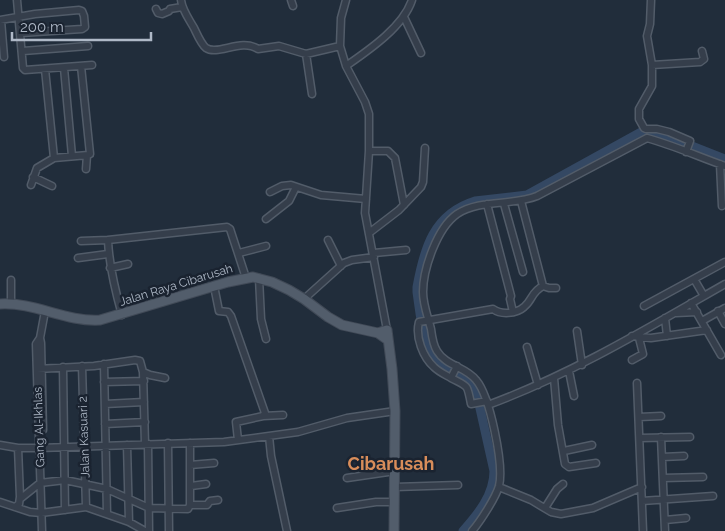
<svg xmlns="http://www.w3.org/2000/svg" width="725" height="531" font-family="Raleway,sans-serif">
	<rect width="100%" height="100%" fill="#212d3b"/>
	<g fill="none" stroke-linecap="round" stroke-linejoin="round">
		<!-- river -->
		<path stroke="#344863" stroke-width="9" d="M463 531C478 514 494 495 494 471L475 386C467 377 454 375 445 368 422 350 421 319 417 292V287C424 249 433 214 475 201L527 195 643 131 674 139 725 159"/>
		<defs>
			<path id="minor" d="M17 0 23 68 25 70 92 65
				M181 0C182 10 189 19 194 28 197 34 201 44 206 48 218 56 241 38 258 49L279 46 306 54 340 46
				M291 0 293 6
				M346 0 341 18 340 46 346 66 365 102 369 114V151L365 213 387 330
				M651 0 650 24 647 36 652 65V86L639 109V119L644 128 646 129H657L669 132 690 141 686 152
				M156 9 158 13 162 14 169 11 170 9 182 7
				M404 17 421 53
				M0 20 35 14 79 10 82 11 84 16 85 27 82 29 21 33
				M1 20 4 57
				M23 51 88 46
				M306 54 312 94
				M652 65 700 62 704 59 702 51
				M346 66C369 50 403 27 412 0
				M64 68 72 156
				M369 151H388L395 158 404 205
				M54 158 88 155 90 154 81 66
				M720 164 722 206
				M86 169 87 155
				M33 177 52 186
				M31 185 37 168 54 158 45 69
				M270 192 282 186 291 185 321 195 366 199
				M521 201 543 286
				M487 204 511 296 510 299 513 312
				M504 204 523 272
				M266 219 289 201 296 187
				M369 233 399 210 421 187 423 182 425 148
				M328 240 341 266
				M81 241 108 240
				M239 253 266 246
				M374 253 406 250
				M78 258 108 254
				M110 268 128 264
				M259 278 261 319 266 339
				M694 279 704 296
				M11 280V304
				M214 286 219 311 228 312 231 316 265 413 263 416 236 422 238 440
				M304 299 344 263 352 260 374 257
				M691 303 721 355
				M644 306 725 262
				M718 311 725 324
				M676 313 697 312
				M122 315C115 290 109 266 108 240L227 227 230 229 246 278
				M665 318 667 336
				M702 321 725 308
				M577 331 582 365
				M632 336 651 338 707 330
				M40 338 41 343 43 430
				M527 347 538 385
				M632 360 643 354 639 338
				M104 364 107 514
				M82 366 86 507
				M457 366 451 378C468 387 467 383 471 404L487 401
				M63 367 65 510
				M37 369 94 366 135 360 140 361 143 372 145 444
				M569 371 574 396
				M143 372 150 375 165 378
				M451 378C446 375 439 372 434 367 423 357 415 337 419 322L493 309C501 315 516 314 524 307 533 300 531 292 543 286L549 288H556
				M554 378 558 425 565 464 569 467 596 463
				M104 382 144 381
				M637 383 643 531
				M105 404 144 402
				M488 405C572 374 648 328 725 284
				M263 416 283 415
				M639 417 661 416
				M105 424 145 422
				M269 436 271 456 287 531
				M661 437 665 531
				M640 438 690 437
				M168 443 169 531
				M190 443V505
				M148 444 149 531
				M0 445 18 448H39L224 442 298 432 347 418 395 411
				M127 445 129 522
				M564 451 592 445
				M662 457 684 456
				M190 465 214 463
				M347 478 395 471
				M663 478 703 477
				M191 486 206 484
				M395 487 458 485
				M499 487 531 500 551 512 561 514 593 508 642 487
				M20 499 40 483 65 480 107 489 149 508 188 509 190 505H207L210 501 218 500
				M642 501 713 496
				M0 502 30 512 41 513 86 507 129 522 145 531
				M15 507 19 504 20 497 18 448
				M337 508 376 502H394
				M545 508 557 489 563 484
				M665 520 686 518
				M42 531 36 344 40 338 45 311
				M472 531C480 522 496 497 499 486 504 465 490 396 476 380 466 367 446 366 437 351 433 345 432 337 431 329 428 317 423 305 423 292 423 269 437 228 457 214 480 199 512 206 537 196L647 138C673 145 699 157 725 166"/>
			<path id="major" d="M0 304C35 302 65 322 100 320L228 282 253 277 272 282 289 290 304 299 328 317 342 325 378 333 388 340
				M378 333 387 330 392 369 395 411 394 531"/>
		</defs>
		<!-- minor casing -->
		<use href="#minor" stroke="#525c69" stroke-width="9"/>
		<!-- major casing -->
		<use href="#major" stroke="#414a57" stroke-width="11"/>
		<!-- minor -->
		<use href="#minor" stroke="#353e4b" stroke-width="6"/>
		<!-- major -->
		<use href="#major" stroke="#525d6b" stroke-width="9"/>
	</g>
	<g text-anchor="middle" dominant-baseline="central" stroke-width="5" stroke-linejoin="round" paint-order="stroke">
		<!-- street labels -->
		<g font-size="12" fill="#afb9c7" stroke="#1a2330">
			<text transform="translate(176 285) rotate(-17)">Jalan Raya Cibarusah</text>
			<text transform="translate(39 427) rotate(-92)">Gang Al-Ikhlas</text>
			<text transform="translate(84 437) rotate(-92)">Jalan Kasuari 2</text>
		</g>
		<!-- district labels -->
		<g font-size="18" font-weight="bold" fill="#d88d5a" stroke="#1a2330">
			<text x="391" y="463">Cibarusah</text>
		</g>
	</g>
	<!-- scale -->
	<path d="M12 32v8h139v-8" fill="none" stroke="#afb9c7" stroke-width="2.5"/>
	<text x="20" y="32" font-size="15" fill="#afb9c7" stroke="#1a2330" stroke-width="4" paint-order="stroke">200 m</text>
</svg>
